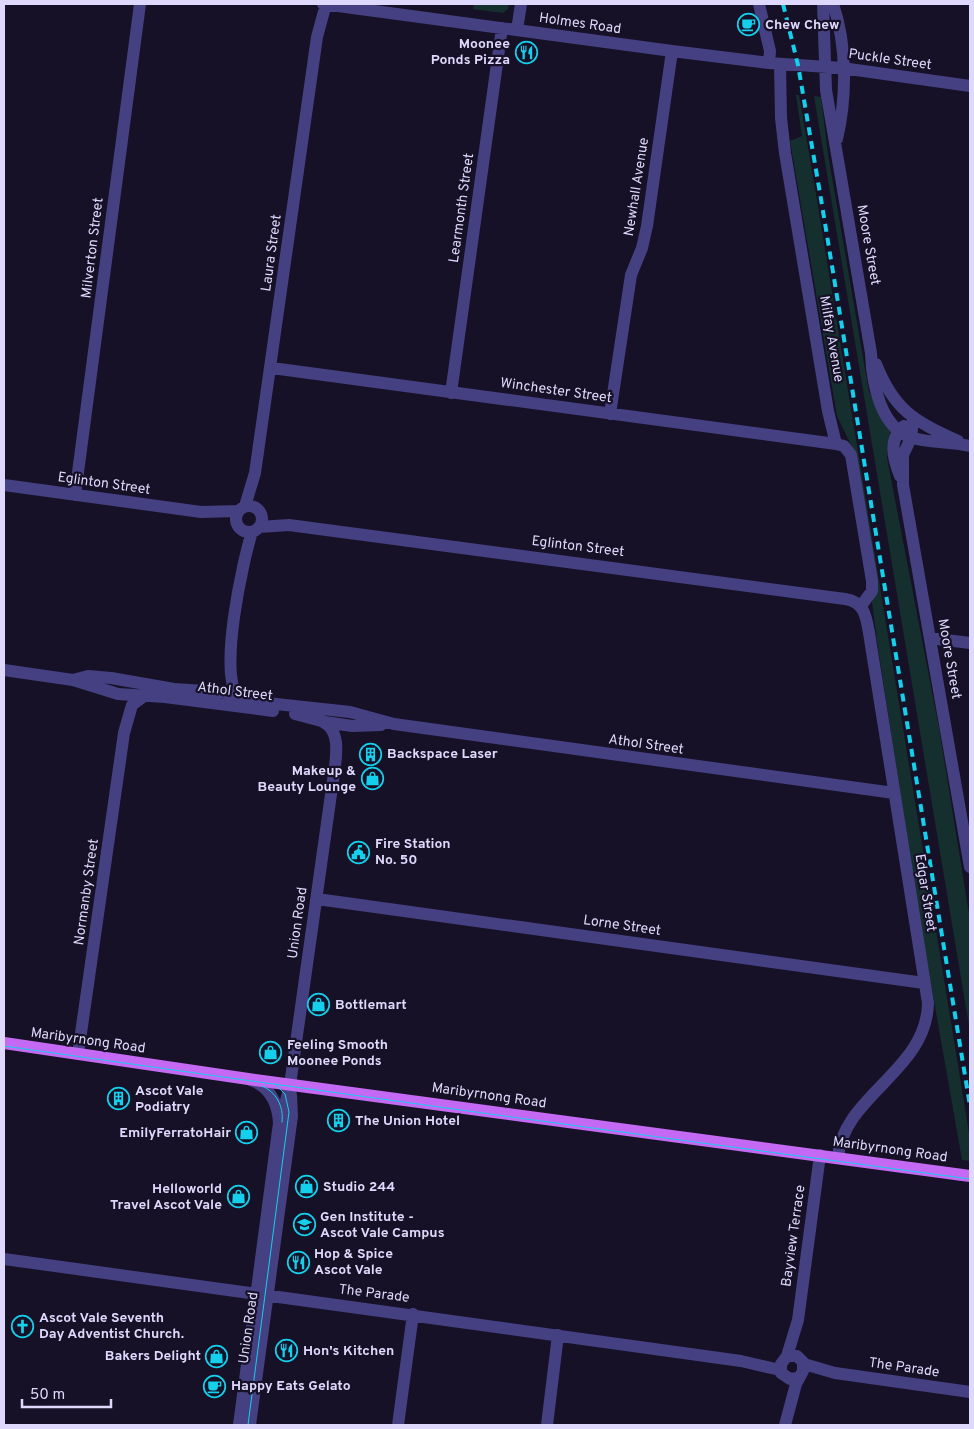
<svg xmlns="http://www.w3.org/2000/svg" width="974" height="1429" font-family="Overpass,sans-serif">
	<rect width="100%" height="100%" fill="#161126"/>
	<!-- green -->
	<path fill="#152f2f" d="M474 4H509L508 9 503 13 473 9Z
		M796 95H799L815 188 964 1102 970 1140V1161L962 1160 921 927 877 641 872 602 874 590 855 453 837 416 790 141 802 136Z
		M814 96 821 97 828 154 869 392 882 418 891 430 887 458 939 728 970 920V1032Z"/>
	<g fill="none" stroke-linecap="round" stroke-linejoin="round">
		<!-- minor -->
		<path stroke="#454081" stroke-width="12" d="M323 4 672 51 769 63 842 68 970 86
			M759 4 770 51 769 63
			M823 4 826 90 871 353C872 382 880 429 913 438 932 443 951 442 970 446
			M833 4C847 45 847 97 837 139
			M517 30 521 4
			M780 64 781 118 785 153 828 411 836 444 844 446 851 455 872 581V591L861 606
			M876 364C894 410 914 421 958 441
			M272 368 836 444
			M451 393 502 28
			M610 414 631 275 642 248 647 226 672 51
			M913 419 911 438 903 455V485L970 867
			M900 476C893 459 888 439 904 426
			M4 485 201 512 239 511
			M75 495 140 4
			M236 519a13 13 0 1 1 26 0a13 13 0 1 1-26 0Z
			M245 506 255 473 317 37 326 4
			M259 527 289 525 845 599C864 602 866 615 869 633L928 1003C927 1071 842 1096 838 1158
			M930 638 970 643
			M4 670 73 680 118 694 165 697 273 711
			M73 680 88 676 111 678 174 689 221 692 267 703 350 712 394 724 894 793
			M238 696C218 674 243 560 252 532
			M295 714 325 722 352 726 381 725
			M317 899 924 983
			M78 1054 124 733 132 705 143 697
			M278 1133 290 1085 335 766C337 750 339 730 323 722
			M4 1259 741 1361 780 1370
			M787 1356 798 1320 820 1155
			M804 1364 835 1373 970 1392
			M239 1425 279 1123C278 1103 270 1087 251 1080
			M250 1425 292 1116 291 1095
			M398 1425 413 1314
			M547 1425 558 1335
			M785 1425 796 1384 803 1371V1362L797 1356H787L781 1364V1373L790 1379 798 1378"/>
		<!-- major -->
		<path stroke="#c469f3" stroke-width="12" d="M4 1043 255 1080 970 1176"/>
		<!-- tram -->
		<path stroke="#15d0ed" stroke-width="1" d="M4 1046C326 1092 648 1136 970 1179
			M262 1086C276 1092 284 1106 282 1122
			M248 1425 289 1112 285 1094 275 1084"/>
		<!-- rail -->
		<path stroke="#15d0ed" stroke-width="4" stroke-dasharray="8 6" stroke-linecap="butt" d="M783 4 798 65 821 199 970 1106"/>
	</g>
	<!-- icons -->
	<defs>
		<symbol id="cafe-ring" viewBox="-11 -11 22 22"><circle r="9.5" fill="#161126" stroke="#15d0ed" stroke-width="1.5"/><path d="M-5.5-4.5H6V0H3Q3 3.5 0 3.5H-2.5Q-5.5 3.5-5.5 0ZM3-3.2v2h1.7v-2ZM-6 4.5H4V6H-6Z" fill="#15d0ed"/></symbol>
		<symbol id="restaurant-ring" viewBox="-11 -11 22 22"><circle r="9.5" fill="#161126" stroke="#15d0ed" stroke-width="1.5"/><path d="M-5-6h1v4h1v-4h1v4h1v-4h1v5L-1.5 .5V6h-2V.5L-5-1ZM5-6V6H3V1.5H1.5Q1.5-4 5-6Z" fill="#15d0ed"/></symbol>
		<symbol id="building-ring" viewBox="-11 -11 22 22"><circle r="9.5" fill="#161126" stroke="#15d0ed" stroke-width="1.5"/><path d="M-4-6H4V6H1V3H-1V6H-4ZM-2.5-4.3h1.7v1.8h-1.7ZM.8-4.3h1.7v1.8H.8ZM-2.5-1h1.7V.8h-1.7ZM.8-1h1.7V.8H.8Z" fill="#15d0ed"/></symbol>
		<symbol id="shop-ring" viewBox="-11 -11 22 22"><circle r="9.5" fill="#161126" stroke="#15d0ed" stroke-width="1.5"/><path d="M-5-2.5h2.3a2.7 3.5 0 0 1 5.4 0H5L5.5 6h-11ZM-1.5-2.5h3a1.5 2.3 0 0 0-3 0Z" fill="#15d0ed"/></symbol>
		<symbol id="civic-ring" viewBox="-11 -11 22 22"><circle r="9.5" fill="#161126" stroke="#15d0ed" stroke-width="1.5"/><path d="M-.6-6.5H3V-4.5H.6V-3L4-1V1h2V6H-6V1h2V-1L-.6-3ZM-1.2 2.5V6h2.4V2.5Z" fill="#15d0ed"/></symbol>
		<symbol id="university-ring" viewBox="-11 -11 22 22"><circle r="9.5" fill="#161126" stroke="#15d0ed" stroke-width="1.5"/><path d="M0-5L7-2L0 1L-7-2ZM-4 1L0 2.5L4 1V4Q0 6-4 4Z" fill="#15d0ed"/></symbol>
		<symbol id="church-ring" viewBox="-11 -11 22 22"><circle r="9.5" fill="#161126" stroke="#15d0ed" stroke-width="1.5"/><path d="M-1.2-6h2.4v3.5h3.3v2.4h-3.3V6h-2.4V-.1h-3.3v-2.4h3.3Z" fill="#15d0ed"/></symbol>
	</defs>
	<g fill-rule="evenodd">
		<use href="#cafe-ring" x="736" y="12" width="25" height="25"/>
		<use href="#restaurant-ring" x="514" y="40" width="25" height="25"/>
		<use href="#building-ring" x="358" y="742" width="25" height="25"/>
		<use href="#shop-ring" x="360" y="766" width="25" height="25"/>
		<use href="#civic-ring" x="346" y="840" width="25" height="25"/>
		<use href="#shop-ring" x="306" y="992" width="25" height="25"/>
		<use href="#shop-ring" x="258" y="1040" width="25" height="25"/>
		<use href="#building-ring" x="106" y="1086" width="25" height="25"/>
		<use href="#building-ring" x="326" y="1108" width="25" height="25"/>
		<use href="#shop-ring" x="234" y="1120" width="25" height="25"/>
		<use href="#shop-ring" x="294" y="1174" width="25" height="25"/>
		<use href="#shop-ring" x="226" y="1184" width="25" height="25"/>
		<use href="#university-ring" x="292" y="1212" width="25" height="25"/>
		<use href="#restaurant-ring" x="286" y="1250" width="25" height="25"/>
		<use href="#church-ring" x="10" y="1314" width="25" height="25"/>
		<use href="#restaurant-ring" x="274" y="1338" width="25" height="25"/>
		<use href="#shop-ring" x="204" y="1344" width="25" height="25"/>
		<use href="#cafe-ring" x="202" y="1374" width="25" height="25"/>
	</g>
	<g text-anchor="middle" dominant-baseline="central" stroke-width="4.5" stroke-linejoin="round" paint-order="stroke">
		<!-- street labels -->
		<g font-size="14" fill="#ded9fc" stroke="#161126">
			<text transform="translate(580 24) rotate(8)">Holmes Road</text>
			<text transform="translate(890 60) rotate(8)">Puckle Street</text>
			<text transform="translate(637 187) rotate(-81)">Newhall Avenue</text>
			<text transform="translate(462 208) rotate(-82)">Learmonth Street</text>
			<text transform="translate(868 245) rotate(80)">Moore Street</text>
			<text transform="translate(93 248) rotate(-83)">Milverton Street</text>
			<text transform="translate(272 253) rotate(-82)">Laura Street</text>
			<text transform="translate(831 339) rotate(80)">Milfay Avenue</text>
			<text transform="translate(556 391) rotate(8)">Winchester Street</text>
			<text transform="translate(104 484) rotate(8)">Eglinton Street</text>
			<text transform="translate(578 547) rotate(7)">Eglinton Street</text>
			<text transform="translate(949 659) rotate(80)">Moore Street</text>
			<text transform="translate(235 692) rotate(7)">Athol Street</text>
			<text transform="translate(646 745) rotate(8)">Athol Street</text>
			<text transform="translate(87 892) rotate(-82)">Normanby Street</text>
			<text transform="translate(925 893) rotate(81)">Edgar Street</text>
			<text transform="translate(298 923) rotate(-82)">Union Road</text>
			<text transform="translate(622 926) rotate(8)">Lorne Street</text>
			<text transform="translate(88 1041) rotate(8)">Maribyrnong Road</text>
			<text transform="translate(489 1096) rotate(8)">Maribyrnong Road</text>
			<text transform="translate(890 1150) rotate(8)">Maribyrnong Road</text>
			<text transform="translate(794 1236) rotate(-82)">Bayview Terrace</text>
			<text transform="translate(374 1294) rotate(7)">The Parade</text>
			<text transform="translate(249 1328) rotate(-82)">Union Road</text>
			<text transform="translate(904 1368) rotate(8)">The Parade</text>
		</g>
		<!-- poi labels -->
		<g font-size="14" font-weight="bold" fill="#ded9fc" stroke="#161126" text-anchor="start">
			<text x="765" y="25">Chew Chew</text>
			<text x="510" y="44" text-anchor="end">Moonee<tspan x="510" dy="16">Ponds Pizza</tspan></text>
			<text x="387" y="754">Backspace Laser</text>
			<text x="356" y="771" text-anchor="end">Makeup &amp;<tspan x="356" dy="16">Beauty Lounge</tspan></text>
			<text x="375" y="844">Fire Station<tspan x="375" dy="16">No. 50</tspan></text>
			<text x="335" y="1005">Bottlemart</text>
			<text x="287" y="1045">Feeling Smooth<tspan x="287" dy="16">Moonee Ponds</tspan></text>
			<text x="135" y="1091">Ascot Vale<tspan x="135" dy="16">Podiatry</tspan></text>
			<text x="355" y="1121">The Union Hotel</text>
			<text x="231" y="1133" text-anchor="end">EmilyFerratoHair</text>
			<text x="323" y="1187">Studio 244</text>
			<text x="222" y="1189" text-anchor="end">Helloworld<tspan x="222" dy="16">Travel Ascot Vale</tspan></text>
			<text x="320" y="1217">Gen Institute -<tspan x="320" dy="16">Ascot Vale Campus</tspan></text>
			<text x="314" y="1254">Hop &amp; Spice<tspan x="314" dy="16">Ascot Vale</tspan></text>
			<text x="39" y="1318">Ascot Vale Seventh<tspan x="39" dy="16">Day Adventist Church.</tspan></text>
			<text x="303" y="1351">Hon's Kitchen</text>
			<text x="201" y="1356" text-anchor="end">Bakers Delight</text>
			<text x="231" y="1386">Happy Eats Gelato</text>
		</g>
	</g>
	<!-- border -->
	<rect width="974" height="1429" fill="none" stroke="#ded9fc" stroke-width="10"/>
	<!-- scale -->
	<path d="M22 1399v8h89v-8" fill="none" stroke="#ded9fc" stroke-width="2.5"/>
	<text x="30" y="1399" font-size="15" fill="#ded9fc" stroke="#161126" stroke-width="4" paint-order="stroke">50 m</text>
</svg>
